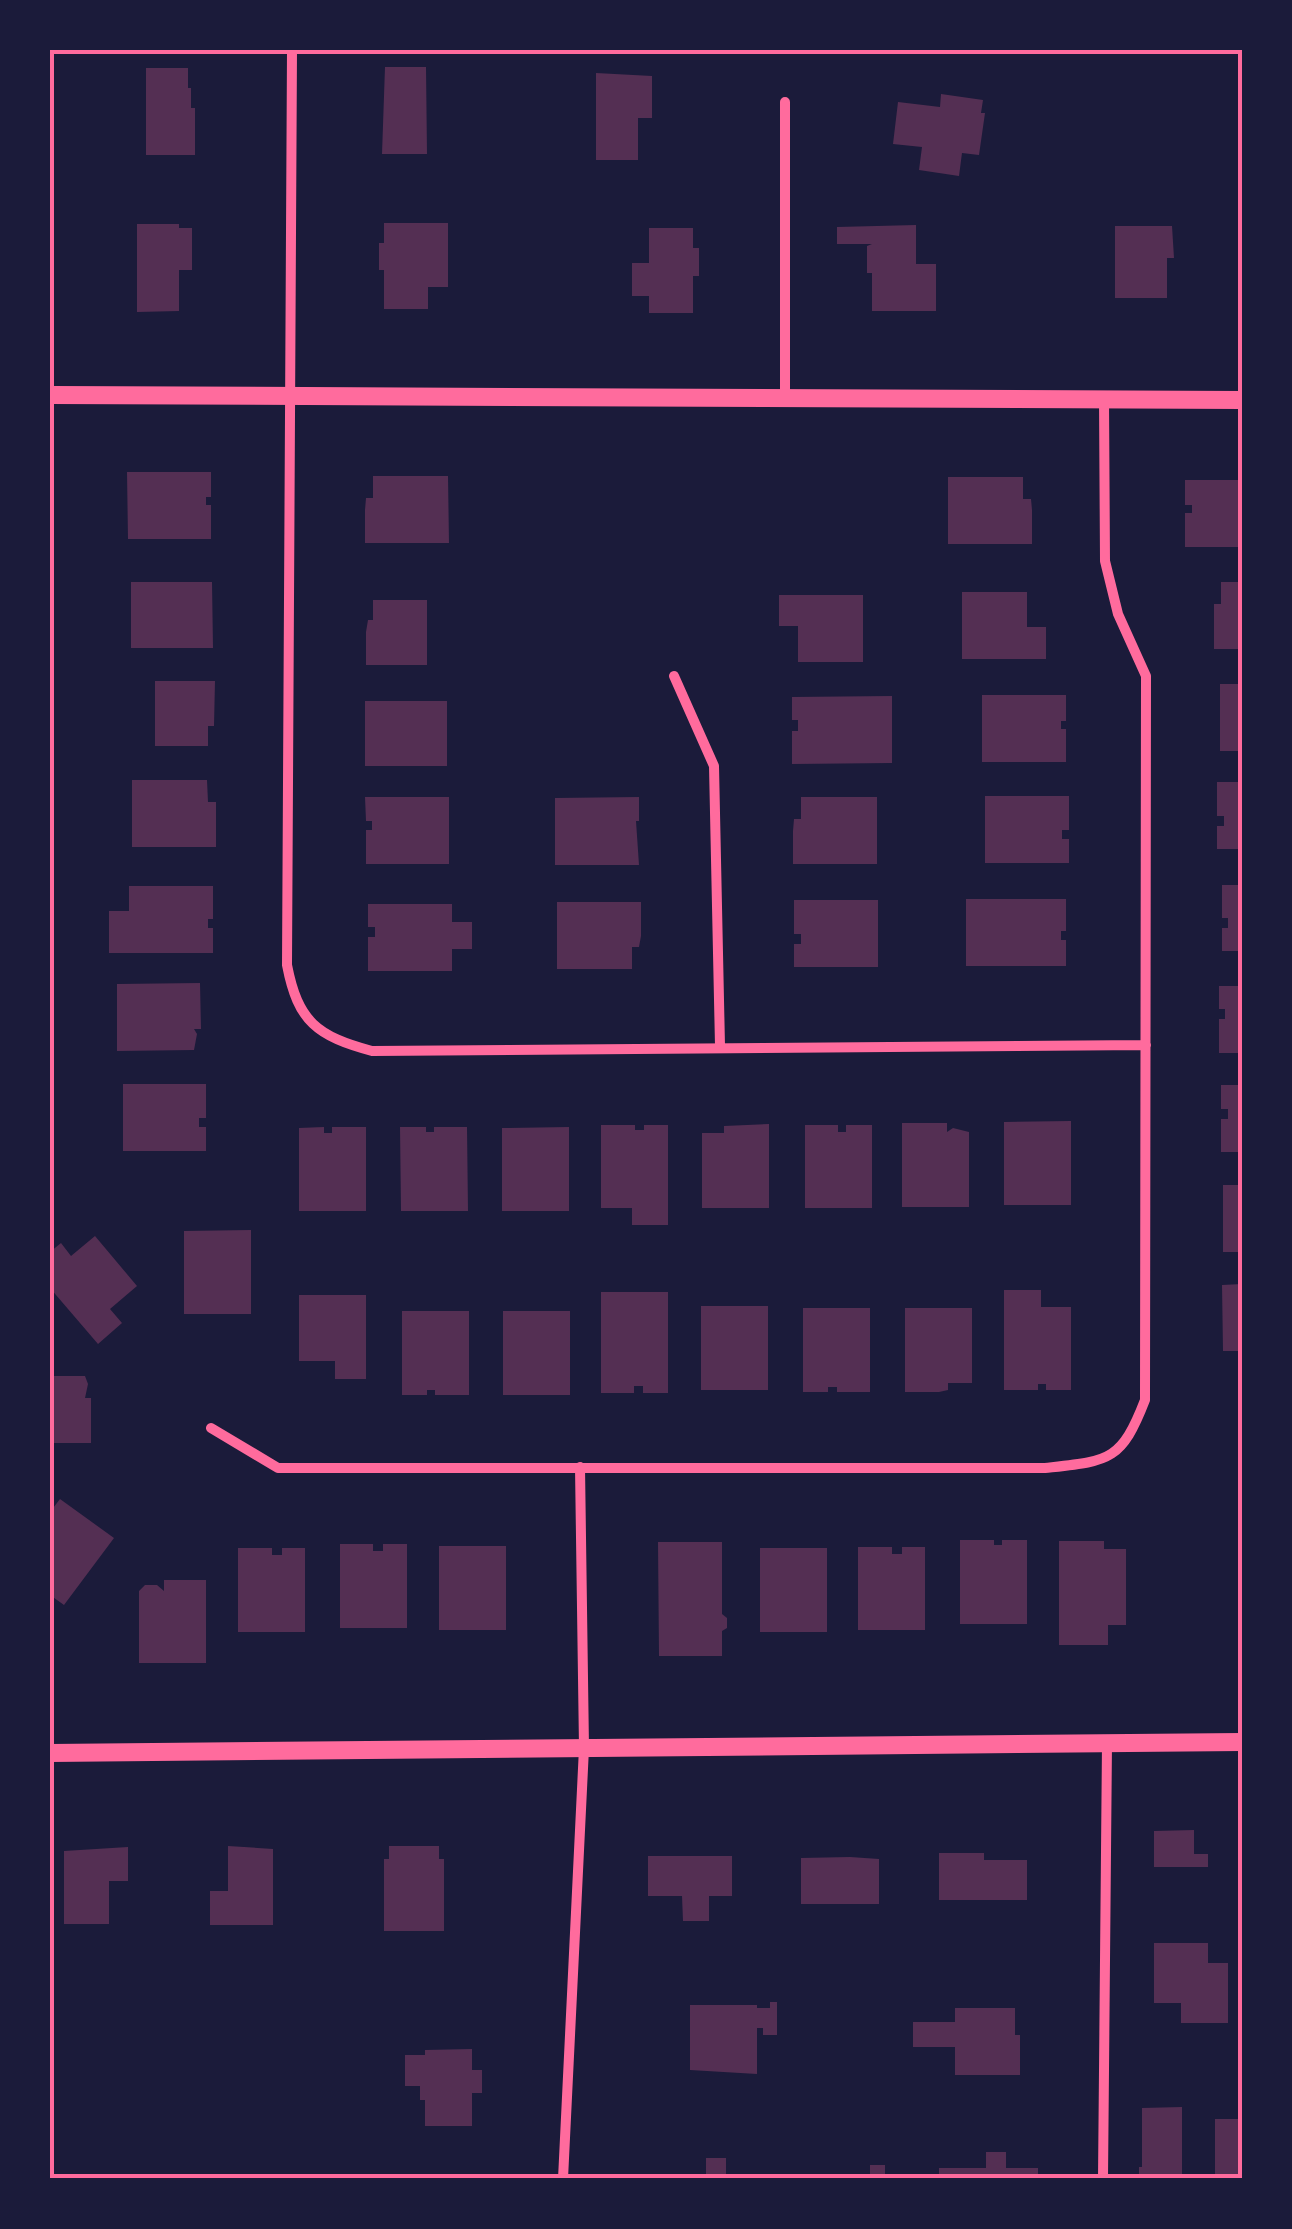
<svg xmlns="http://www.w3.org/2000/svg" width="1292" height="2229" font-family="Poppins,sans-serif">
	<rect width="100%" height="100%" fill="#1b1b3a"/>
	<!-- building -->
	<path fill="#542f53" d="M385 67H426L427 154H382Z
		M146 68H188V88H191V108H195V155H146Z
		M596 73 652 76V118H638V160H596Z
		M941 94 983 100 981 113H985L979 155 962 153 959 176 919 170 922 147 893 144 898 102 940 107Z
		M384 223H448V287H428V309H384V270H379V243H384Z
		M137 224H179V228H192V270H179V311L137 312Z
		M916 225V264H936V311H872V273H867V246L872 244H837V227Z
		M1115 226H1172L1174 258H1167V298H1115Z
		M649 228H693V248H699V276H693V313H649V296H632V263H649Z
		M127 472H211V497H206V505H211V539H128Z
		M373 476H448L449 543H365V510L366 498H373Z
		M948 477H1023V499H1031L1032 510V544H948Z
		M1185 480H1242V547H1185V513H1192V505H1185Z
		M131 582H212L213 648H131Z
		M1221 582H1242V649H1214V604H1221Z
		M962 592H1027V627H1046V659H962Z
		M779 595H863V662H798V626H779Z
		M373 600H427V665H366V632L368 620H373Z
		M155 681H215L214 726H208V746H155Z
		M1220 684H1242V751H1220Z
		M982 695H1066V721H1061V729H1066V762H982Z
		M892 696V763L792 764V731H798V720H792V697Z
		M365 701H447V766H365Z
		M132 780H207L208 802H216V847H132Z
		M1217 782H1242V849H1217V826H1224V816H1217Z
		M985 796H1069V830H1062V839H1069V863H985Z
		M365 797H449V864H366V830H372V821H366Z
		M639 797V821H636L639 865H555V798Z
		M801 797H877V864H793V831L794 819H801Z
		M1222 885H1242V951H1222V928H1228V918H1222Z
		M129 886H213V919H208V928H213V953H109V911H129Z
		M966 899H1066V931H1061V940H1066V966H966Z
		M794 900H878V967H794V944H801V934H794Z
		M557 902H641V936L639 947H632V969H557Z
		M368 904H452V922H472V949H452V971H368V937H375V927H368Z
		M200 983 201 1029H194L197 1034 194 1050 117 1051V984Z
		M1219 986H1242V1053H1219V1019H1225V1009H1219Z
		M123 1084H206V1118H199V1127H206V1151H123Z
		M1221 1085H1242V1152H1221V1119H1228V1109H1221Z
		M1071 1121V1205H1004V1122Z
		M902 1123H947V1132L953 1128 969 1132V1207H902Z
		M769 1124V1208H702V1133H724V1126Z
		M601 1125H635V1130H644V1125H668V1225H632V1208H601Z
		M805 1125H838V1132H846V1125H872V1208H805Z
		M324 1127V1133H332V1127H366V1211H299V1128Z
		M400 1127H426V1132H434V1127H467L468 1211H401Z
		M569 1127V1211H502V1128Z
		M1223 1185H1242V1252H1223Z
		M251 1230V1314H184V1231Z
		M95 1236 137 1286 110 1309 122 1323 98 1344 50 1288V1252L61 1243 71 1256Z
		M1242 1284V1351H1223L1222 1285Z
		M1004 1290H1041V1307H1071V1390H1046V1384H1038V1390H1004Z
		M601 1292H668V1393H643V1386H634V1393H601Z
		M299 1295H366V1379H335V1361H299Z
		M701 1306H768V1390H701Z
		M803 1308H870V1392H837V1387H828V1392H803Z
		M905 1308H972V1383H948V1390L939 1392H905Z
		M402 1311H469V1395H435V1390H427V1395H402Z
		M503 1311H570V1395H503Z
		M50 1376H85L88 1384 85 1398H91V1443H50Z
		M60 1499 114 1538 64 1605 50 1595V1512Z
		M960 1540H994V1545H1002V1540H1027V1624H960Z
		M1059 1541H1104V1549H1126V1625H1108V1645H1059Z
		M658 1542H722V1614L727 1618V1628L722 1631V1656H659Z
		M340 1544H373V1551H383V1544H407V1628H340Z
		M439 1546H506V1630H439Z
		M858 1547H892V1554H902V1547H925V1630H858Z
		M238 1548H272V1555H282V1548H305V1632H238Z
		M760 1548H827V1632H760Z
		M164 1580H206V1663H139V1591L145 1585H157L164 1591Z
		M1194 1830V1854H1208V1867H1154V1831Z
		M228 1846 273 1849V1925H210V1891H228Z
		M389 1846H439V1859H444V1931H384V1859H389Z
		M128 1847V1881H109V1924H64V1851Z
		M939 1853H984V1860H1027V1900H939Z
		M648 1856H732V1896H709V1921H683L682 1896H648Z
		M850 1857 879 1859V1904H801V1858Z
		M1154 1943H1208V1963H1228V2023H1181V2003H1154Z
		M770 2002H777V2035H763V2028H757V2074L690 2070V2005H757V2008H770Z
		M955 2008H1015V2035H1020V2075H955V2047H913V2022H955Z
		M472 2049V2070H482V2093H472V2126H425V2100H420V2086H405V2055H425V2050Z
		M1182 2107V2179H1139V2167H1142V2108Z
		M1215 2119H1242V2179H1215Z
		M986 2152H1006V2168H1038V2179H939V2168H986Z
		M706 2158H726V2179H659V2175H706Z
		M870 2165H885V2179H870Z"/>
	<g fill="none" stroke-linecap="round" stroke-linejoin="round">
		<!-- minor -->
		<path stroke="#ff6b9d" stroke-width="10" d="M292 50 287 965C298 1022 317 1036 372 1051L1146 1045
			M785 102V396
			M674 676 714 766 720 1046
			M211 1428 278 1468H1045C1109 1461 1121 1462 1145 1400L1146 676 1118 614 1105 561 1104 399
			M563 2179 584 1748 580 1467
			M1103 2179 1107 1743"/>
		<!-- tertiary -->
		<path stroke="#ff6b9d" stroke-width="18" d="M50 395 1242 400
			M50 1753 1242 1742"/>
	</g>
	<!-- border -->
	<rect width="1292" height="2229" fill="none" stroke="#1b1b3a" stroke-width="105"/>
	<rect x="52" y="52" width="1188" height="2124" fill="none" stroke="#ff6b9d" stroke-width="4"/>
</svg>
